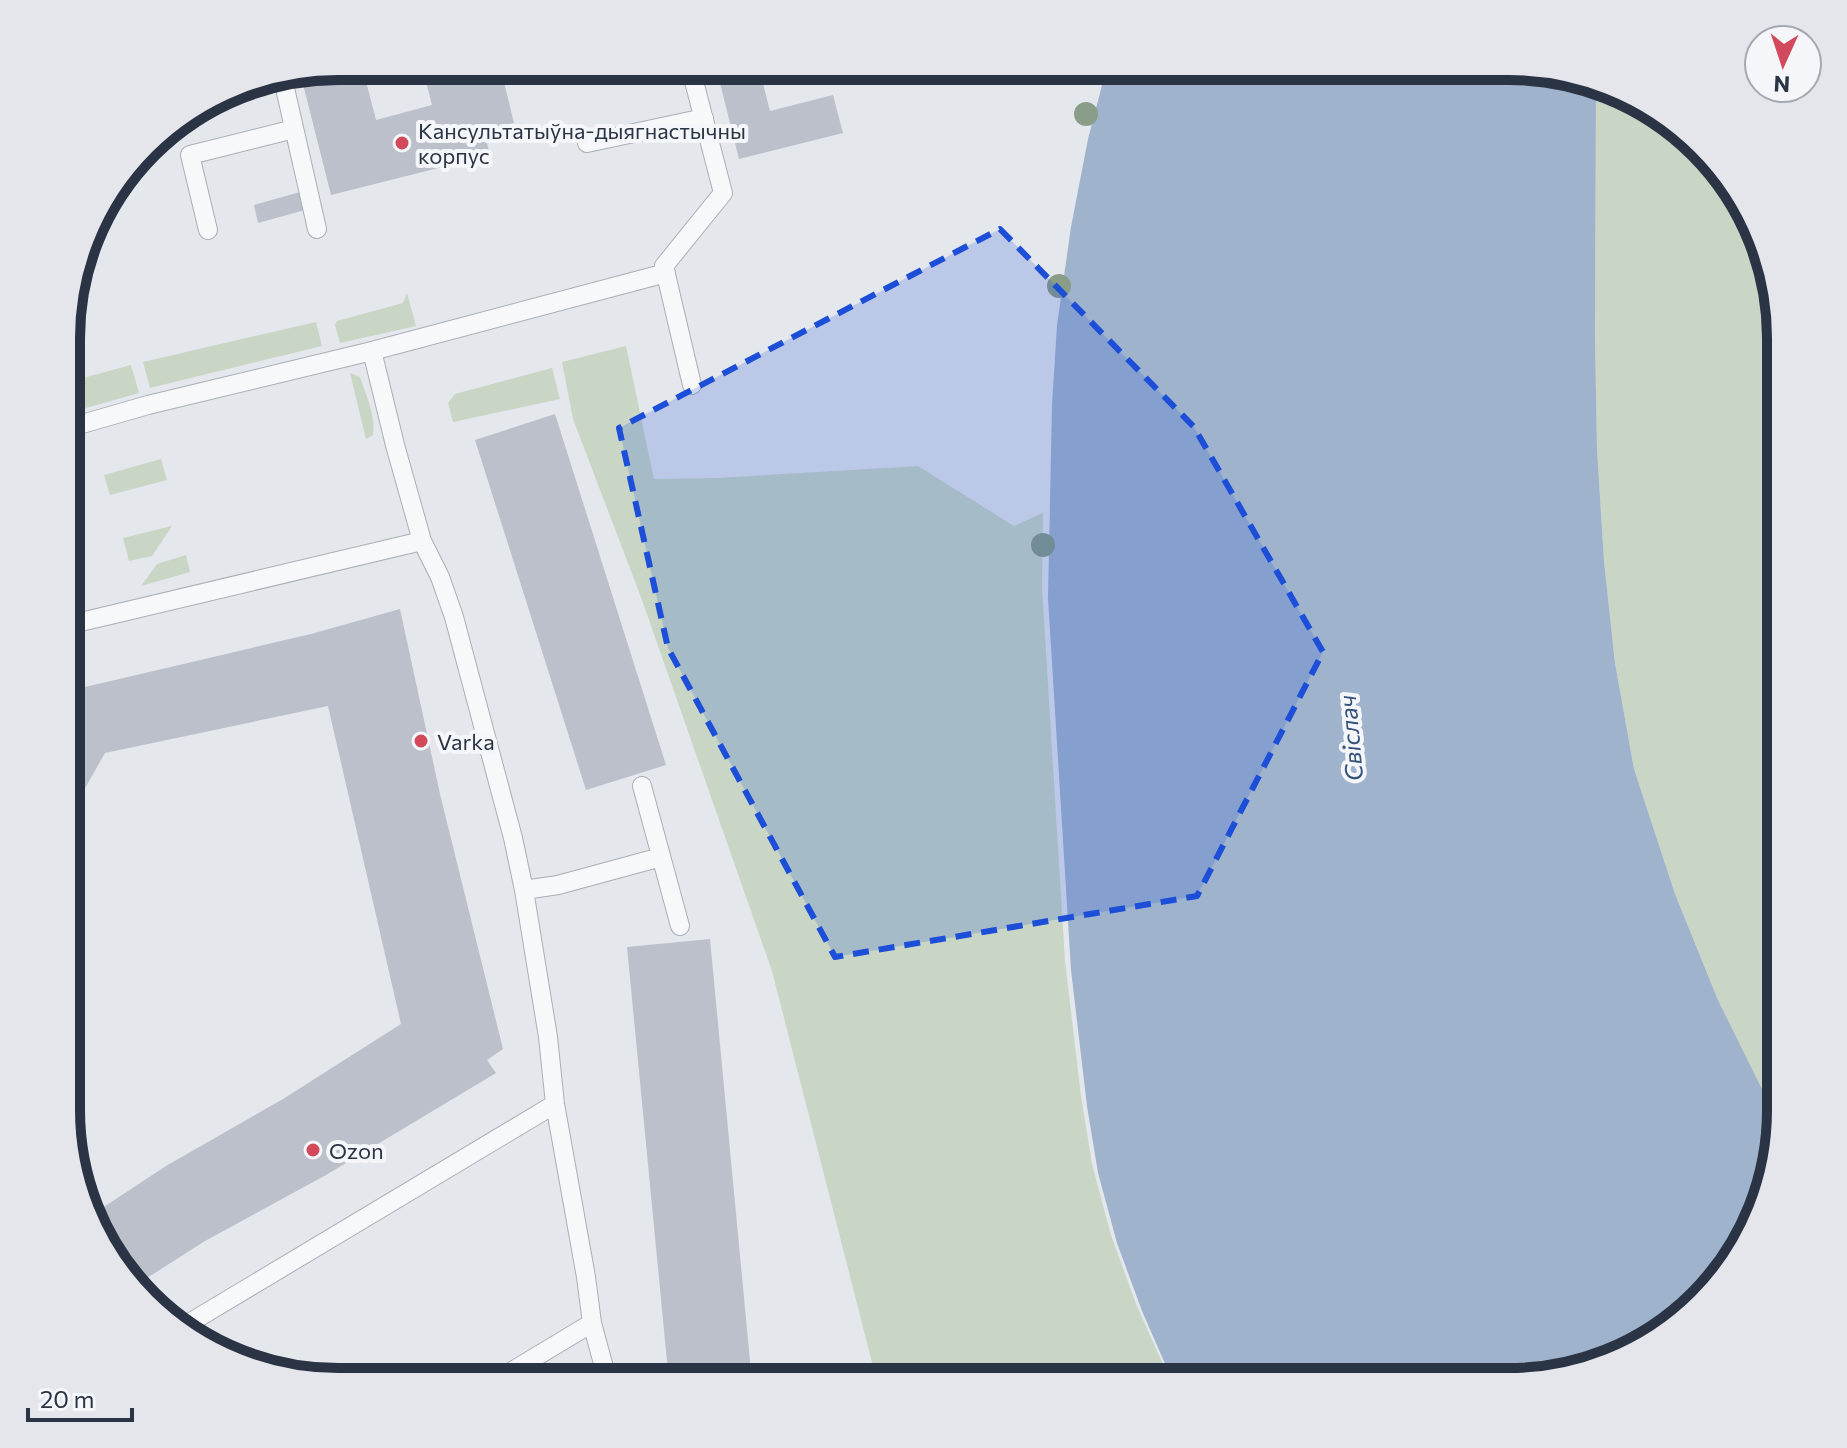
<svg xmlns="http://www.w3.org/2000/svg" width="1847" height="1448" font-family="Commissioner,sans-serif">
	<rect width="100%" height="100%" fill="#e4e7ec"/>
	<!-- green -->
	<path fill="#c9d6c5" d="M1596 83 1613 87 1689 134 1760 233 1781 337 1780 1121 1767 1099 1718 1000 1675 894 1634 769 1615 663 1604 561 1597 448 1595 337Z
		M407 293 416 326 340 343 335 325 337 321 403 303Z
		M316 322 322 346 150 388 143 362Z
		M626 346 654 479 716 478 918 466 1014 526 1043 513 1042 587 1065 961 1081 1096 1092 1164 1111 1235 1136 1304 1171 1382H877L772 971 642 600 573 419 562 362Z
		M131 365 139 393 68 413V382Z
		M552 368 560 399 453 422 448 403 455 394Z
		M350 373 360 377C366 395 376 416 373 435L366 439Z
		M161 459 167 480 110 495 104 475Z
		M172 526 152 556 129 561 123 538Z
		M186 555 190 572 141 586 157 564Z"/>
	<!-- water -->
	<path fill="#9fb4cc" d="M1107 66 1527 67 1596 83 1595 337 1597 448 1604 561 1615 663 1634 769 1675 894 1718 1000 1767 1099 1780 1121V1129L1760 1215 1713 1290 1614 1361 1509 1382H1173L1142 1311 1117 1243 1098 1173 1087 1106 1071 970 1048 598 1052 405 1057 325 1071 227 1088 139Z"/>
	<!-- building -->
	<path fill="#bbc0ca" d="M338 66H362L376 120 432 105 422 66H500L514 123 484 131 490 155 331 195 300 72Z
		M760 72 770 111 833 95 843 133 739 159 720 83Z
		M300 192 305 210 258 223 254 205Z
		M555 414 666 765 586 790 475 440Z
		M400 609 440 794 503 1049 487 1060 496 1073 326 1175 205 1241 136 1285 94 1231 90 1216 166 1166 283 1099 401 1024 328 706 105 753 67 820 68 691 311 634Z
		M67 832 81 840 67 865Z
		M710 939 752 1382H669L627 947Z"/>
	<g fill="none" stroke-linecap="round" stroke-linejoin="round">
		<defs>
			<path id="service" d="M690 66 723 193 664 266 692 385
				M282 75 317 229
				M587 143 704 118
				M208 230 190 155 294 129
				M372 351 395 445 422 541 440 577 454 617 513 838 524 890 548 1037 555 1104 586 1277 592 1323 608 1382
				M68 428 148 405 372 351 666 273
				M68 625 422 541
				M642 786 680 926
				M524 890 558 885 661 857
				M181 1328 555 1104
				M494 1382 592 1323"/>
		</defs>
		<!-- service casing -->
		<use href="#service" stroke="#a9aeb7" stroke-width="20"/>
		<!-- service -->
		<use href="#service" stroke="#f7f8fa" stroke-width="18"/>
	</g>
	<!-- trees -->
	<g fill="#899d89">
		<circle cx="1086" cy="114" r="12"/>
		<circle cx="1059" cy="286" r="12"/>
		<circle cx="1043" cy="545" r="12"/>
	</g>
	<!-- marked area -->
	<path fill="#1d4ed8" fill-opacity="0.2" stroke="#1d4ed8" stroke-width="6" stroke-dasharray="16 10" stroke-linejoin="round" d="M1000 229 1194 427 1323 652 1197 896 835 957 668 648 619 428Z"/>
	<!-- markers -->
	<g fill="#d1495b" stroke="#f4f6f9" stroke-width="3">
		<circle cx="402" cy="143" r="8"/>
		<circle cx="421" cy="741" r="8"/>
		<circle cx="313" cy="1150" r="8"/>
	</g>
	<g text-anchor="middle" dominant-baseline="central" stroke-width="8" stroke-linejoin="round" paint-order="stroke">
		<!-- poi labels -->
		<g font-size="22" fill="#2b3445" stroke="#f4f6f9" text-anchor="start">
			<text x="418" y="130">Кансультатыўна-дыягнастычны<tspan x="418" dy="25">корпус</tspan></text>
			<text x="437" y="741">Varka</text>
			<text x="329" y="1150">Ozon</text>
		</g>
		<!-- water labels -->
		<g font-size="24" font-style="italic" fill="#34527a" stroke="#f4f6f9">
			<text transform="translate(1350 738) rotate(-95)">Свіслач</text>
		</g>
	</g>
	<!-- crop -->
	<path d="M0 0H1847V1448H0ZM338 80H1509A258 258 0 0 1 1767 338V1110A258 258 0 0 1 1509 1368H338A258 258 0 0 1 80 1110V338A258 258 0 0 1 338 80Z" fill="#e4e6eb" fill-rule="evenodd"/>
	<path fill="none" stroke="#2b3445" stroke-width="10" d="M338 80H1509A258 258 0 0 1 1767 338V1110A258 258 0 0 1 1509 1368H338A258 258 0 0 1 80 1110V338A258 258 0 0 1 338 80Z"/>
	<!-- north arrow -->
	<g transform="translate(1783 64) rotate(183)"><circle r="38" fill="#f4f6f9" stroke="#a4a8b1" stroke-width="2"/>
	<path d="M0-6L14 30L0 20L-14 30Z" fill="#d1495b"/>
	<text y="-12" font-size="22" font-weight="bold" text-anchor="middle" fill="#2b3445">N</text>
	</g>
	<!-- scale -->
	<path d="M28 1408v12h104v-12" fill="none" stroke="#2b3445" stroke-width="4"/>
	<text x="40" y="1408" font-size="24" fill="#2b3445" stroke="#f4f6f9" stroke-width="6" paint-order="stroke">20 m</text>
</svg>
